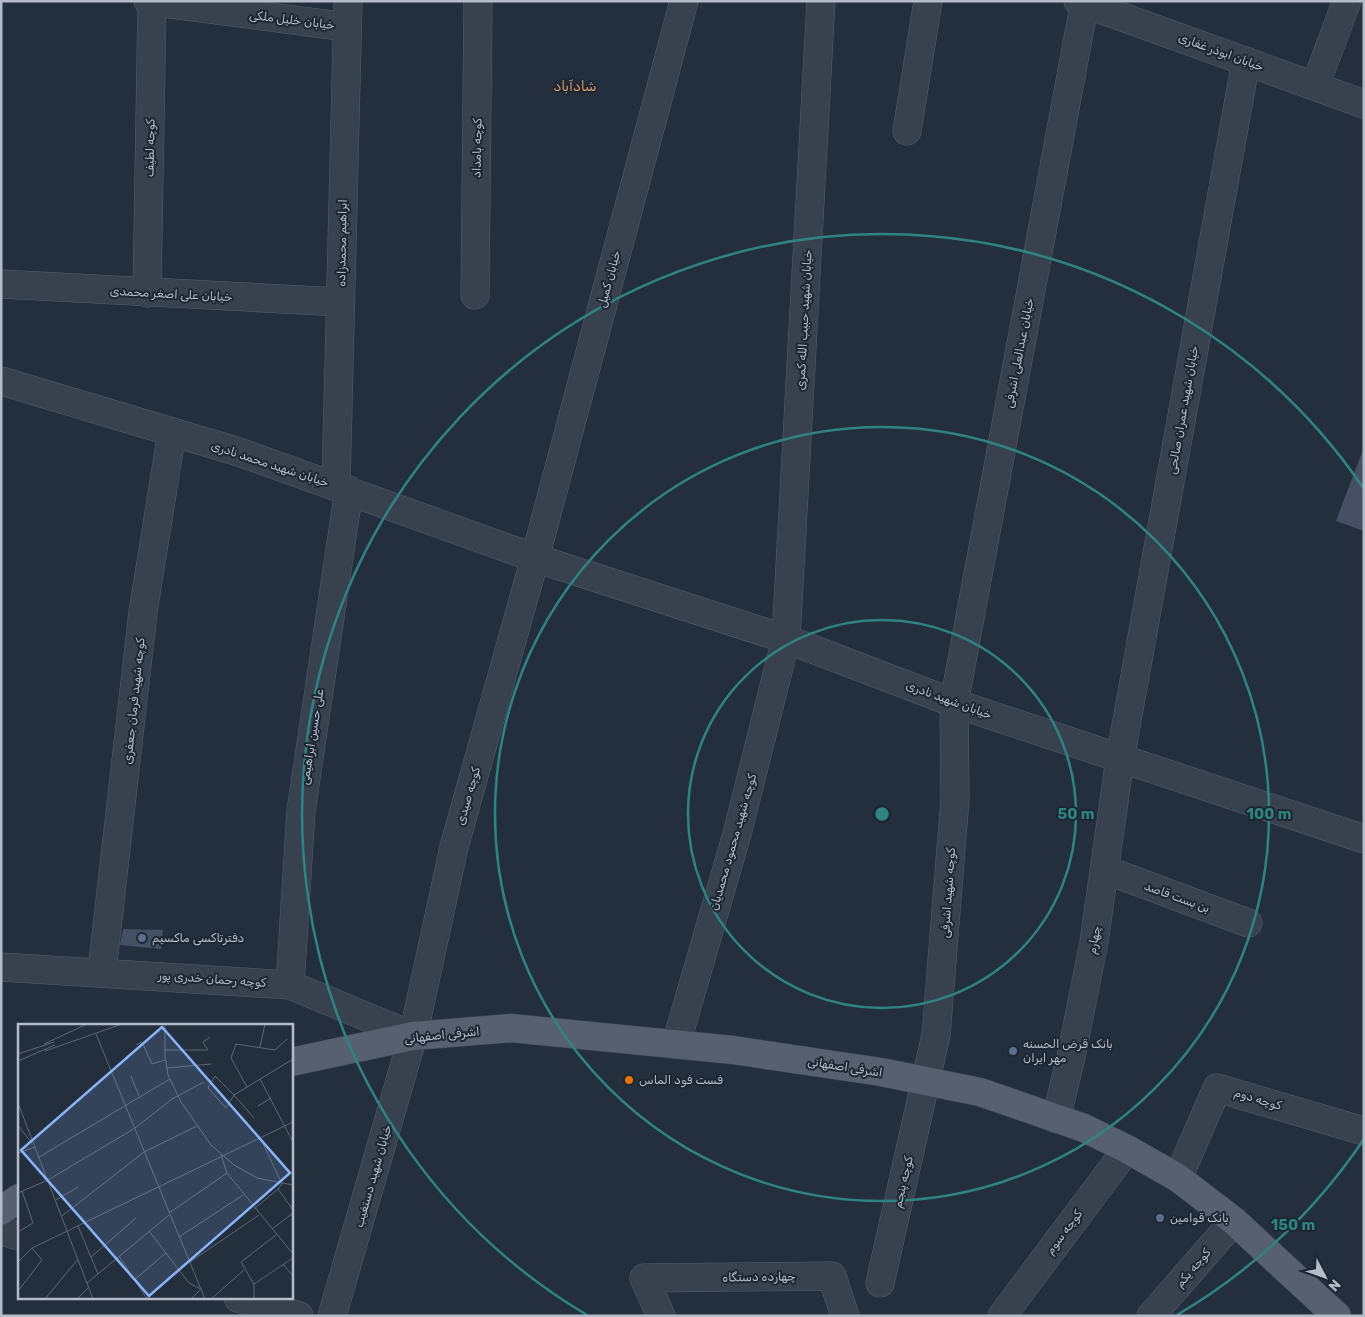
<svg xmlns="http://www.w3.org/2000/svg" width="1365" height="1317" font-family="Rubik,'Noto Naskh Arabic',sans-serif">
	<rect width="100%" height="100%" fill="#242f3e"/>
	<!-- building -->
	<path fill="#455162" d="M1364 447V531L1336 521Z
		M123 929 163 930 161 949 120 945Z"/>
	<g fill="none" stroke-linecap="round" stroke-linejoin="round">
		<defs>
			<path id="minor" d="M148 1 347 27
				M1078 1 1364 104
				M1315 86 1347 1
				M907 131 928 1
				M1 284 340 302
				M147 293 152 2
				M475 295 478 1
				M1 381 239 452 535 558 786 639 954 703 1364 839
				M336 486 348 1
				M1106 870 1248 923
				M1 967 290 985 413 1036
				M102 971 143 612 172 432
				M290 985 301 811 349 490
				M676 1044 737 834 786 639 821 1
				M1056 1119 1071 1057 1094 942 1120 759 1246 61
				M1178 1178 1217 1088 1364 1131
				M1 1231 19 1236
				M880 1283 936 1035 955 799 954 703 1085 1
				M238 1298 299 1316
				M332 1316 413 1036 454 847 535 558 684 1
				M661 1316 644 1278 832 1276 845 1316
				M1002 1316 1127 1149
				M1151 1316 1234 1221"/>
			<path id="major" d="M291 1062 413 1036 511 1028 733 1050 881 1072 980 1092 1084 1128 1127 1149 1178 1178 1234 1221 1337 1316
				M1 1211 19 1198"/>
		</defs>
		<!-- minor casing -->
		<use href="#minor" stroke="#565f6c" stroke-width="29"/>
		<!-- major casing -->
		<use href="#major" stroke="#414a57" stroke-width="29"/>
		<!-- minor -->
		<use href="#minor" stroke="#38414e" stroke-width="28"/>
		<!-- major -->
		<use href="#major" stroke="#56606e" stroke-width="28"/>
	</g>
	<!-- distance rings -->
	<g fill="none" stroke="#308480" stroke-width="2.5">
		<circle cx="882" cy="814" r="194"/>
		<circle cx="882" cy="814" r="387"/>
		<path d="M1364 1139A581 581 0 0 1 1177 1315M587 1315A581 581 0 1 1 1364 489"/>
	</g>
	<!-- markers -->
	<g fill="#5c6f8a" stroke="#1d2633" stroke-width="2">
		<circle cx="142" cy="938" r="5"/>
		<circle cx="1013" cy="1051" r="5"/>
		<circle cx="1160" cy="1218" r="5"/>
	</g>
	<circle fill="#e8710a" stroke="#1d2633" stroke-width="2" cx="629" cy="1080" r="5"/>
	<g text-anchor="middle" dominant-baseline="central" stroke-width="4" stroke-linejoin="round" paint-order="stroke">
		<!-- street labels -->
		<g font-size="12" fill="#b4bcc9" stroke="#1d2633">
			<text transform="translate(292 20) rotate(7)">خیابان خلیل ملکی</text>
			<text transform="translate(1221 52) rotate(20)">خیابان ابوذر غفاری</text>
			<text transform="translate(150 148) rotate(-89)">کوچه لطیف</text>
			<text transform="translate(477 148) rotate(-89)">کوچه بامداد</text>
			<text transform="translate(342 243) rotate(-89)">ابراهیم محمدزاده</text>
			<text transform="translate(609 279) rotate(-75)">خیابان کمیل</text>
			<text transform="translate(171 294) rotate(3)">خیابان علی اصغر محمدی</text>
			<text transform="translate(804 320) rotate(-87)">خیابان شهید حبیب الله کمری</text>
			<text transform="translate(1019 353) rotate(-79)">خیابان عبدالعلی اشرفی</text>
			<text transform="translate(1183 410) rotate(-80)">خیابان شهید عمران صالحی</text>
			<text transform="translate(270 464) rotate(18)">خیابان شهید محمد نادری</text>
			<text transform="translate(949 700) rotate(20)">خیابان شهید نادری</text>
			<text transform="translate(134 701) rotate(-84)">کوچه شهید فرمان جعفری</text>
			<text transform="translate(312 737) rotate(-81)">علی حسین ابراهیمی</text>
			<text transform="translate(468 796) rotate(-74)">کوچه صیدی</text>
			<text transform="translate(733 842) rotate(-74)">کوچه شهید محمود محمدیان</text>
			<text transform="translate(948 893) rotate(-86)">کوچه شهید اشرفی</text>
			<text transform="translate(1177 897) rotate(20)">بن بست قاصد</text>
			<text transform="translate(1094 940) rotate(-80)">چهارم</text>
			<text transform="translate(212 979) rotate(4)">کوچه رحمان خدری پور</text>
			<text transform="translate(442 1035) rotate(-6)">اشرفی اصفهانی</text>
			<text transform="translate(845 1067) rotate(9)">اشرفی اصفهانی</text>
			<text transform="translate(1258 1099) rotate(17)">کوچه دوم</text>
			<text transform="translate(373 1176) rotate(-74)">خیابان شهید دستغیب</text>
			<text transform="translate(903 1182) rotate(-77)">کوچه پنجم</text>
			<text transform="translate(1064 1232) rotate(-53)">کوچه سوم</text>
			<text transform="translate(1193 1268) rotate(-49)">کوچه یکم</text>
			<text transform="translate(759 1277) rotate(-1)">چهارده دستگاه</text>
		</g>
		<!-- poi labels -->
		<g font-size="12" fill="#b4bcc9" stroke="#1d2633" text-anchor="start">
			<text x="152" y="938">دفترتاکسی ماکسیم</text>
			<text x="1023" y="1044">بانک قرض الحسنه<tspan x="1023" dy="14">مهر ایران</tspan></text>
			<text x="639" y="1080">فست فود الماس</text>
			<text x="1170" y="1218">بانک قوامین</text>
		</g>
		<!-- neighbourhood labels -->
		<g font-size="14" fill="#d59563" stroke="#1d2633">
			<text x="575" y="86">شادآباد</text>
		</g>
	</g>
	<!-- overview -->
	<g transform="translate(18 1024)">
		<rect width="275" height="275" fill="#242f3e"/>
		<path fill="none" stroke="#5e6776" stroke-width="1" d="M147 0V32L150 51 163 78 193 121 216 141 239 154 275 161M78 10 187 275M26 20 69 0M118 21 124 18 134 40 147 36M242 23 247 0M146 26H190L185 18 192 13M27 27 104 0M0 30 36 18M0 37 37 21M149 44 193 40M113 52 121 72M242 55 275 118M229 63 213 34 218 20 257 26 269 15M0 79 75 275M240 82 253 74M236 94 216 71 197 52 190 64 208 84 216 71 275 35M0 102 14 119M242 113 264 160 260 165 275 186M0 129 17 123M203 131 209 149 275 230M21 133 152 55M0 169 30 156 117 104 154 75 186 58M38 176 60 163M236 185 260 165M151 189 209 149M44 192 126 128 179 102M60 202 80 250M254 205 275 189M131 207 171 259 183 265 173 275M0 208 15 199 4 167M161 213 225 171M101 232 129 275M73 233 118 194M0 238 14 224 275 98M172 238 241 191M265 240 275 252M116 256 148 229M69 259 151 191M236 260 275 234M0 267 24 236 14 224M27 275 60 235M59 275 71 263M193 275 226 246M236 275V260L223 238 258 211"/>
		<path fill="#8ab4f8" fill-opacity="0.15" stroke="#8ab4f8" stroke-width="2.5" d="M144 3 272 149 131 272 3 126Z"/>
		<rect width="275" height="275" fill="none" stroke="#b4bcc9" stroke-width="2.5"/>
	</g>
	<circle cx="882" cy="814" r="8" fill="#308480" stroke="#1d2633" stroke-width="2.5"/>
	<g font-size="15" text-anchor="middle" font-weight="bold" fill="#308480" stroke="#1d2633" stroke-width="4" stroke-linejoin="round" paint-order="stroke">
		<text x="1076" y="819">50 m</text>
		<text x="1269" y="819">100 m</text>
		<text x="1293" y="1230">150 m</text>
	</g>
	<!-- border -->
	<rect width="1365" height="1317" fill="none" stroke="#b4bcc9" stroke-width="5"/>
	<!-- north arrow -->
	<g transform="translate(1325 1277) rotate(131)" stroke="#1d2633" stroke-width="4" paint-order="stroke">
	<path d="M0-4L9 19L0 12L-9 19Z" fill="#b4bcc9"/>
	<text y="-8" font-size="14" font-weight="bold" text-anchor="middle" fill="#b4bcc9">N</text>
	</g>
</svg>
